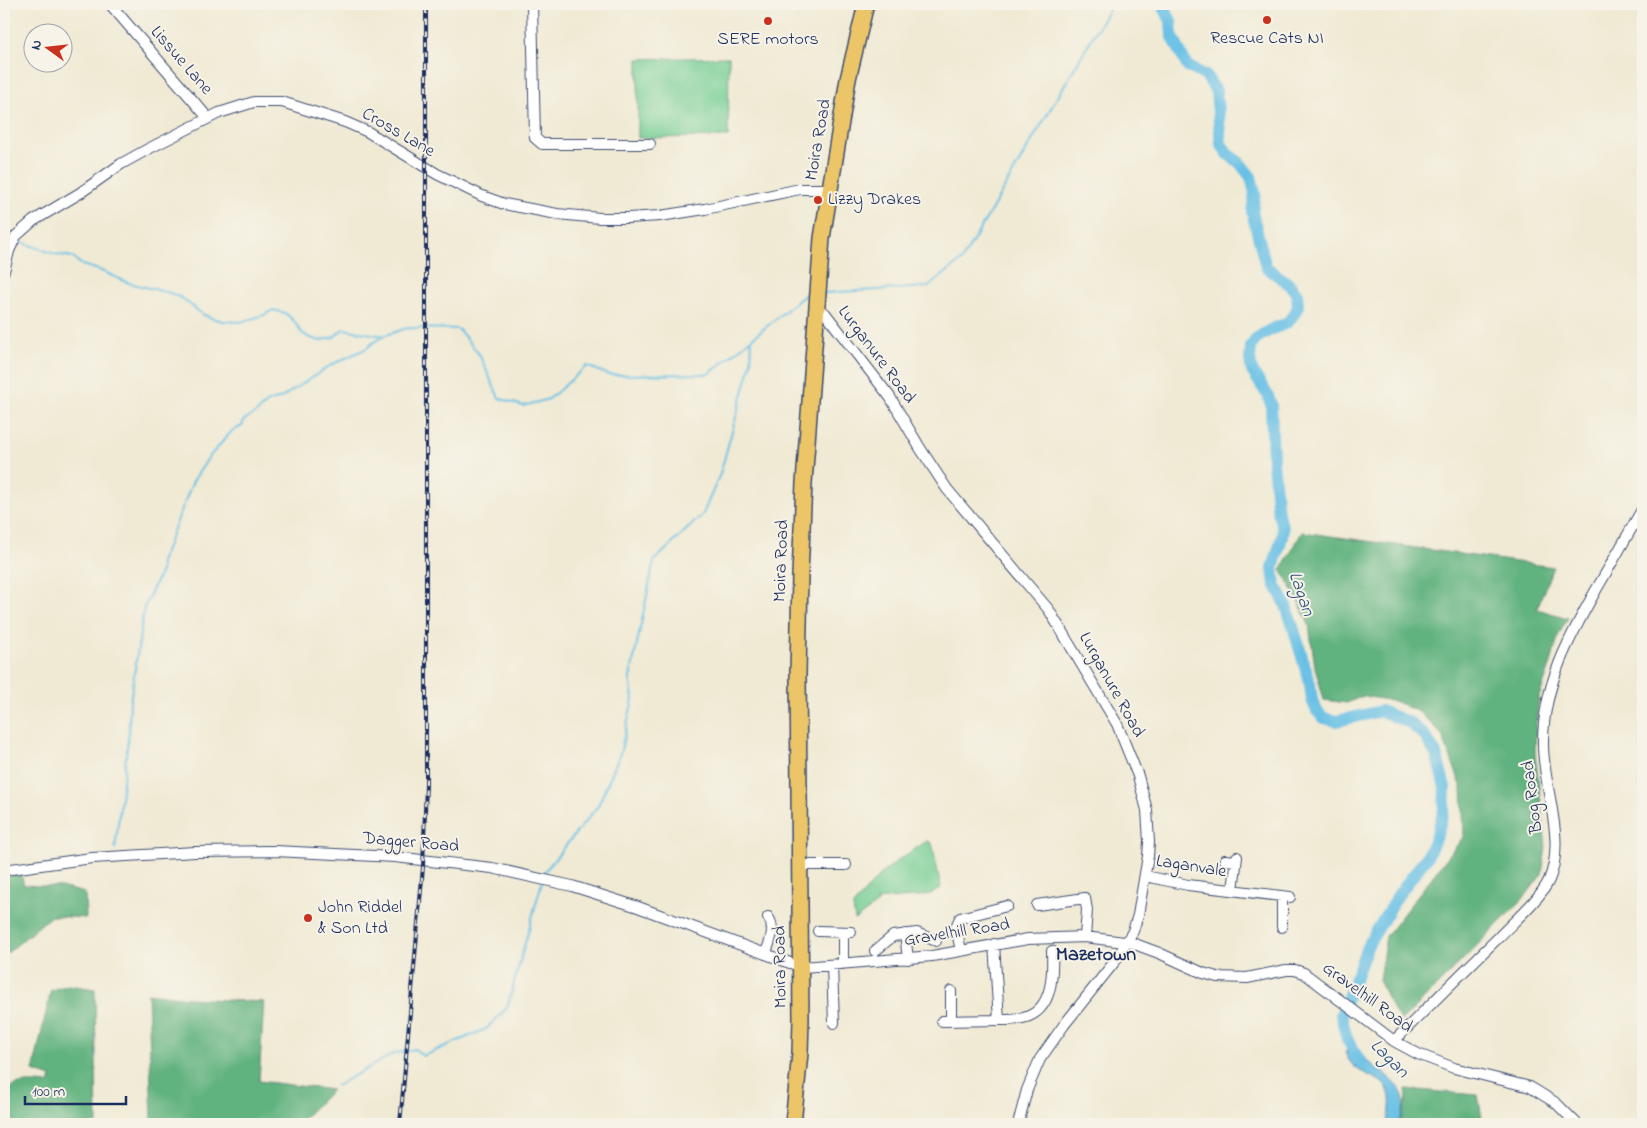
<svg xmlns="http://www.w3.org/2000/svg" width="1647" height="1128" font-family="'Indie Flower',sans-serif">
	<rect width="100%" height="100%" fill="#f7f3e8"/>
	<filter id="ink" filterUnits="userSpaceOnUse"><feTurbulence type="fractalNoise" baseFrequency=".02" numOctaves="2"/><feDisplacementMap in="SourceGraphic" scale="10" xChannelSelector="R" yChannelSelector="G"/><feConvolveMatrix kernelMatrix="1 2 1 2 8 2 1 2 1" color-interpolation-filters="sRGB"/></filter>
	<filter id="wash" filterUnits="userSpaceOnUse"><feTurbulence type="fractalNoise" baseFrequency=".0096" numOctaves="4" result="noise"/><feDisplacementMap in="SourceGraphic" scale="20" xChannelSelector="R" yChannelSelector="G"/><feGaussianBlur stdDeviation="1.12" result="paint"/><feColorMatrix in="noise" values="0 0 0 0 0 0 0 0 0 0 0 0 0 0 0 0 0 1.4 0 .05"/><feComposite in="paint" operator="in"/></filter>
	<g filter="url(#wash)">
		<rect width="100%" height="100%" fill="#f0ead4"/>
		<!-- green -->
		<path fill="#77cf94" stroke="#497f79" d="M729 57 728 137 638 138V59Z
			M927 841 932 843 941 888C933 898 891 898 876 900L879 902 855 920 853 906 879 876 898 860Z"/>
		<!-- forest -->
		<path fill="#61b27e" stroke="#3e706e" d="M1302 532 1553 567 1537 609 1568 618 1559 634 1550 666 1539 697 1536 723 1535 753 1546 847 1542 874 1524 898 1402 1021 1393 1010 1379 980 1386 936 1464 836 1462 788 1442 735 1419 712 1394 701 1363 696 1347 703 1324 700 1315 667 1309 625 1294 592 1281 570Z
			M21 873 24 885 61 887 85 893 86 918 51 916 4 956V876Z
			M69 985 95 989 97 1124H4V1092C17 1080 33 1083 49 1084L51 1077 33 1071 51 990Z
			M148 993 188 998 264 1002 259 1081 332 1090 306 1116 294 1124H152Z
			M1406 1089 1478 1095 1483 1124H1400L1407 1097Z"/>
		<!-- water -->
		<path fill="#68c0e5" stroke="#4278a2" d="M1356 1047C1373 1077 1420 1079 1398 1124H1387C1403 1064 1357 1088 1345 1052Z"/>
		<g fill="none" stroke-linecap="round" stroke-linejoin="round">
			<!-- stream -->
			<path stroke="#68c0e5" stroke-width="2" d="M4 232 11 238
				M18 241 55 254 72 257 82 265 99 270 129 283 170 293 183 299 202 314 211 318 223 321 241 322 264 315 273 310 285 313 294 321 301 332 308 337 320 341 334 337 343 329 384 336
				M823 293 928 287 962 260 1112 4
				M115 849 129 730 130 702 144 608 161 571V562L193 481 209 457 231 432 242 426 244 420 256 413 268 402 281 398 331 365 367 348 375 341 386 335 407 328 458 329 479 354 499 398 523 406 549 399 587 366 609 375 709 374 806 294 811 293
				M544 875 545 871 598 806 620 754 633 699 630 678 654 561 703 514 720 474 751 364 752 339
				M336 1086 393 1054 415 1049 423 1056 486 1029 507 1008 542 882"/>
			<!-- river -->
			<path stroke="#68c0e5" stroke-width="12" d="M1162 4 1171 21 1172 35 1187 66 1206 76 1216 91 1221 144 1228 154 1240 163 1251 177 1255 193 1252 212 1266 267 1289 284 1297 294 1298 306 1295 313 1287 323 1270 330 1257 338 1251 346 1250 359 1252 371 1267 394 1271 404 1273 461 1278 514 1283 528 1282 537 1273 568 1275 584 1285 603 1292 623 1310 684 1312 700 1317 711 1324 718 1337 721 1381 711 1410 723 1425 736 1436 754 1445 787 1444 810 1437 834 1427 857 1398 895 1367 947 1341 1015 1347 1039 1360 1062"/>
		</g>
	</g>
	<g filter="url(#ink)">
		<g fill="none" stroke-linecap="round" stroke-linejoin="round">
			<defs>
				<path id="minor" d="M110 4 208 118
					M532 4 535 138 542 144H650
					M4 271 9 251 16 236 33 221 80 193 121 164 150 148 219 113 254 102H282L345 122 368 132 437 174 482 196 504 204 557 214 600 218H628L660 216 705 209 800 189H829
					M817 309 825 313 890 397 920 448 947 489 1049 610 1117 724 1138 776 1147 810 1149 842 1148 856 1138 915 1133 931 1116 960 1064 1025 1040 1059 1027 1090 1018 1124
					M1225 860 1236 861
					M799 865H846
					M4 870 92 858 195 852 275 851 395 857 492 868 572 886 638 907 790 963 804 967 932 956 1028 939 1085 937 1132 943 1159 953 1203 973 1217 977 1247 978 1286 970H1295L1304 973 1394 1041 1418 1054 1454 1068 1530 1087 1556 1103 1577 1124
					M1145 876 1188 885 1290 897
					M1233 890 1237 857
					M1282 896V927
					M1037 905 1085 898 1087 910 1085 937
					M818 931 851 932
					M905 934 908 959
					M994 944 999 1020C1007 1020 1015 1020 1023 1018 1053 1011 1053 975 1052 951
					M875 951 893 936 917 933 936 941
					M961 951 956 927 960 918 1007 906
					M765 954C770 943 776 928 768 917
					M843 964V932
					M832 965 834 1023
					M951 991V1021
					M942 1021 999 1020
					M1394 1041C1429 1006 1464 971 1499 937 1513 922 1541 898 1549 880 1567 838 1542 786 1543 742 1543 686 1569 638 1596 590 1612 563 1627 536 1643 508"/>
				<path id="highway" d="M793 1124 800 1053 801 1020 798 674 800 575 804 483 822 238 848 79 866 4"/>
			</defs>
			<!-- minor casing -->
			<use href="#minor" stroke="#3b4b70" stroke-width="12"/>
			<!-- highway casing -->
			<use href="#highway" stroke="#3b4b70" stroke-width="18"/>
			<!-- minor -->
			<use href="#minor" stroke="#fff" stroke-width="10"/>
			<!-- highway -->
			<use href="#highway" stroke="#edc569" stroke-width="15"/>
			<defs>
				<path id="rail" d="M400 1124 423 867 426 784V4"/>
			</defs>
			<!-- rail casing -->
			<use href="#rail" stroke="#1b2f5e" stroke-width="4"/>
			<!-- rail -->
			<use href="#rail" stroke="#f7f3e8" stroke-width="2" stroke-dasharray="5.5" stroke-linecap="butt"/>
		</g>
	</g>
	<!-- markers -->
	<g fill="#c8321e" stroke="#f7f3e8" stroke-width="2">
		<circle cx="1267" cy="20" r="5"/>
		<circle cx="768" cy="21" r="5"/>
		<circle cx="818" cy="200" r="5"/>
		<circle cx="308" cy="918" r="5"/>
	</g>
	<g text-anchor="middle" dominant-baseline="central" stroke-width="4" stroke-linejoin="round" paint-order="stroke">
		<!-- poi labels -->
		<g font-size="18" fill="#1b2f5e" stroke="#f7f3e8">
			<text x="1267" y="39">Rescue Cats NI</text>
			<text x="768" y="40">SERE motors</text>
			<text x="828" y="200" text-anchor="start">Lizzy Drakes</text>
			<text x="318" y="908" text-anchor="start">John Riddel<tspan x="318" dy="21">&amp; Son Ltd</tspan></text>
		</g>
		<!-- street labels -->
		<g font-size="18" fill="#1b2f5e" stroke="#f7f3e8">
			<text transform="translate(181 61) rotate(49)">Lissue Lane</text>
			<text transform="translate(398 133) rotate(30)">Cross Lane</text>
			<text transform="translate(819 140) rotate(-80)">Moira Road</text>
			<text transform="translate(876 355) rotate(53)">Lurganure Road</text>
			<text transform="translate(782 561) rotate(-88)">Moira Road</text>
			<text transform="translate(1111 685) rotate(61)">Lurganure Road</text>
			<text transform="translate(1533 797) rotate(-97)">Bog Road</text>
			<text transform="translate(411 843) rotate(5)">Dagger Road</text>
			<text transform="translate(1191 867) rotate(9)">Laganvale</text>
			<text transform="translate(957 933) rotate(-9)">Gravelhill Road</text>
			<text transform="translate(781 967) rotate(-91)">Moira Road</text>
			<text transform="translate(1367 998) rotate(36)">Gravelhill Road</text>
		</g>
		<!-- water labels -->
		<g font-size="19" font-style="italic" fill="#2e5380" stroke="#f7f3e8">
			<text transform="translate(1301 594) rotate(71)">Lagan</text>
			<text transform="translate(1389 1059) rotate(45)">Lagan</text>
		</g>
		<!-- quarter labels -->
		<g font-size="20" font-weight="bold" fill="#1b2f5e" stroke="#f7f3e8">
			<text x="1096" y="955">Mazetown</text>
		</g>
	</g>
	<!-- margin -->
	<rect width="1647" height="1128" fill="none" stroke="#f7f3e8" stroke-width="20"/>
	<!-- north arrow -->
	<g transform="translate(48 48) rotate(285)"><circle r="24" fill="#f7f3e8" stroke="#9fa5b1"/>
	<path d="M0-4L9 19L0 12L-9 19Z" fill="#c8321e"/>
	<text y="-8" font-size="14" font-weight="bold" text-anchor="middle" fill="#1b2f5e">N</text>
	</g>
	<!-- scale -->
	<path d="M25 1096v8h101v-8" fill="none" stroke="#1b2f5e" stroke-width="2.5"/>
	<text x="32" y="1096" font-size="15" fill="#1b2f5e" stroke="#f7f3e8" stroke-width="4" paint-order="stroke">100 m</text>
</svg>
